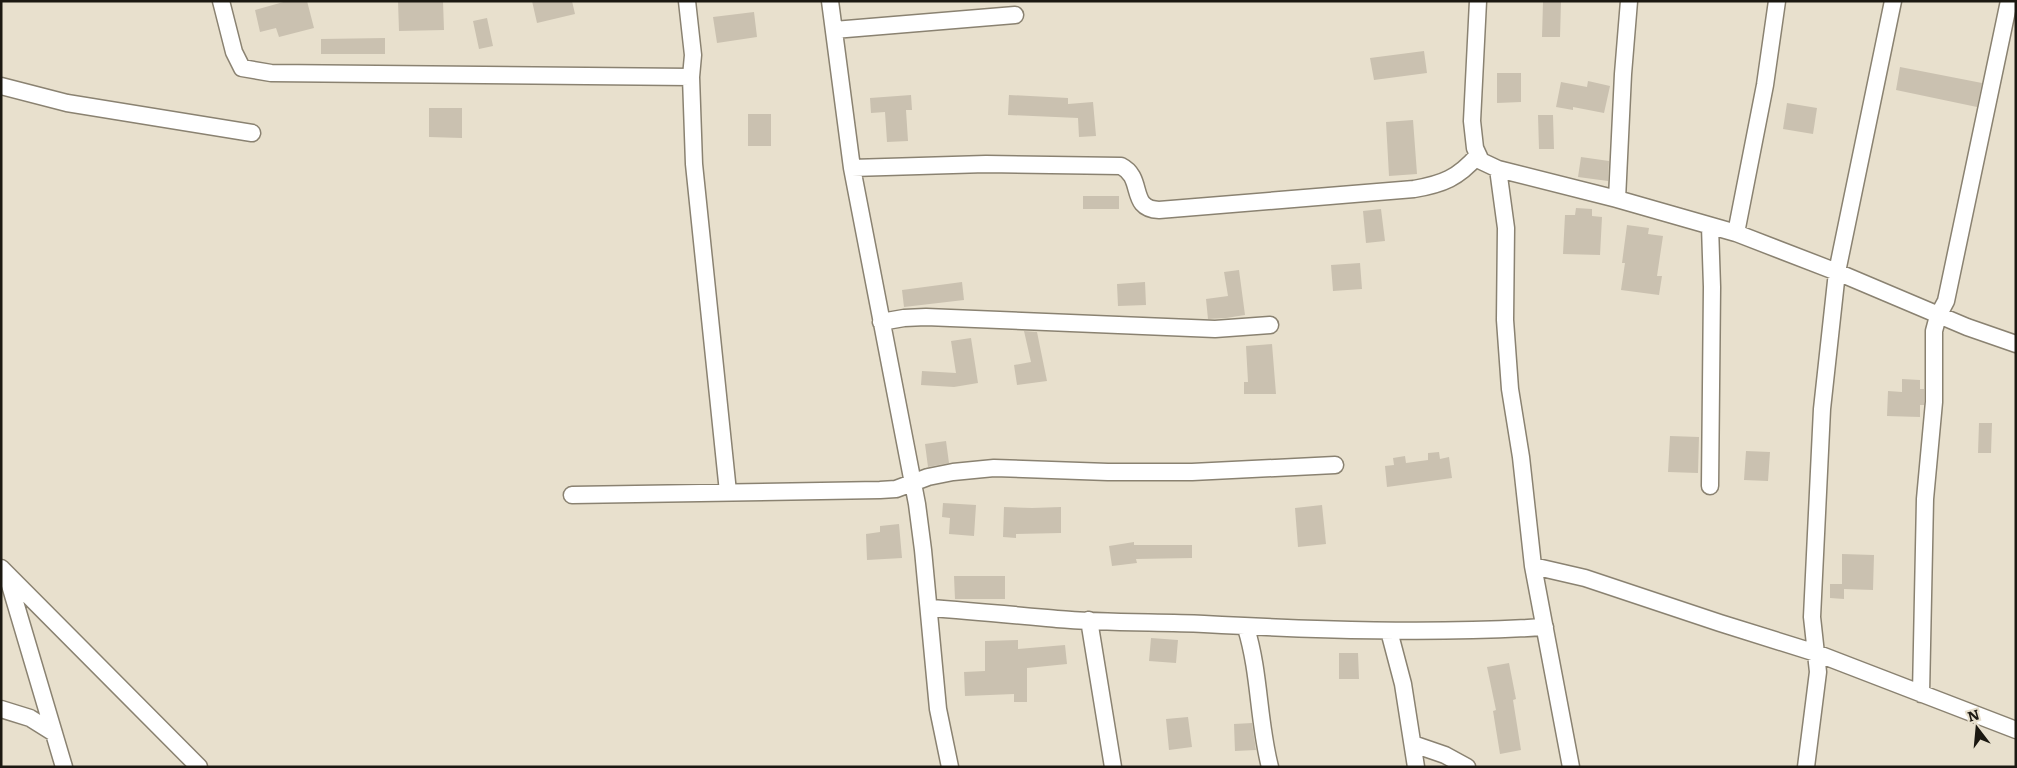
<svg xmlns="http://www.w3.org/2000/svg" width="2017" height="768" font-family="Literata,serif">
	<rect width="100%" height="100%" fill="#e8e0cd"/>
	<!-- building -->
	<path fill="#cac1b0" d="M287 1H307L314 28 279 37 276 28 260 32 255 10Z
		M398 1H443L444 30 399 31Z
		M532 1H572L575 14 537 23Z
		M1543 2H1561L1560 37H1542Z
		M754 12 757 37 717 43 713 17Z
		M487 18 493 46 479 49 473 21Z
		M385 38V54H321V39Z
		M1424 51 1427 73 1374 80 1370 58Z
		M1900 67 1982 83 1977 107 1896 90Z
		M1497 73H1521V102L1497 103Z
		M1588 81 1610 86 1604 113 1573 107V110L1556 107 1561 82 1587 87Z
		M911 95 912 110H906L908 141 887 142 885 112 871 113 870 98Z
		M1009 95 1068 98V104L1093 102 1096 136 1079 137 1078 118 1008 115Z
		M1787 103 1817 108 1813 134 1783 129Z
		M429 108H462V138L429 137Z
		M748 114H771V146H748Z
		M1538 115H1553L1554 149H1539Z
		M1413 120 1417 174 1389 176 1386 122Z
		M1581 157 1609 161 1608 181 1578 177Z
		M1083 196H1119V209H1083Z
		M1576 208 1592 209V216L1602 217 1600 255 1563 254 1565 215H1575Z
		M1381 209 1385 241 1366 243 1363 211Z
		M1627 225 1649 228 1648 234 1663 236 1657 276H1662L1659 295 1621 290 1625 263H1622Z
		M1360 263 1362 289 1333 291 1331 265Z
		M1239 270 1245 315 1226 318 1208 319 1206 299 1228 296 1224 272Z
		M962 282 964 300 904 307 902 290Z
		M1145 282 1146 305 1118 306 1117 284Z
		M1024 331 1037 332 1047 381 1017 385 1014 365 1031 362Z
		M971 338 978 383 954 387 921 385 922 371 956 373 951 341Z
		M1272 344 1276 394H1244V382H1248L1246 346Z
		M1902 379 1920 380V389H1924V405H1920V417L1887 416 1888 391 1902 392Z
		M1979 423H1992L1991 453H1978Z
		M1670 436 1699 437 1698 473 1668 472Z
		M946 441 949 463 928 467 925 444Z
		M1746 451 1770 452 1768 481 1744 480Z
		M1439 452 1440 459 1449 457 1452 478 1387 487 1385 466 1394 465 1393 458 1405 456 1406 463 1428 460V453Z
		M943 503 976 505 974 536 949 534 950 518 942 517Z
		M1322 505 1326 544 1298 547 1295 508Z
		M1004 507 1032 508 1061 507V533L1016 534V538L1003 537Z
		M899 524 902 558 867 560 866 534 880 532V526Z
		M1134 542V545H1192V558L1136 559 1137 563 1112 566 1109 546Z
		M1842 554 1874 555 1873 590 1844 589V599L1830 598V584H1842Z
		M954 576H1005V599H955Z
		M1151 638 1178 640 1176 663 1149 661Z
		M1018 640V649L1065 645 1067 664 1027 668V702H1014V694L965 696 964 672 985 671V641Z
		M1339 653H1358L1359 679H1339Z
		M1509 663 1516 699 1513 700 1521 750 1500 754 1493 711 1496 710 1487 667Z
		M1188 717 1192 747 1169 750 1166 719Z
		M1252 723 1256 750 1235 751 1234 724Z"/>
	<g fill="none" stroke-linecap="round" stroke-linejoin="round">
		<defs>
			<path id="minor" d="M221 1 234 52 242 68 271 73 691 77
				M687 1 693 55 691 77 694 164 728 492
				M830 1 852 168 917 504 923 550 938 709 950 767
				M1478 1 1472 121 1475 148 1481 161 1498 169 1617 199 1736 233 1837 272 1967 327 2016 344
				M834 30 1015 15
				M1 86 67 103 252 133
				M852 168 986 164 1121 166C1145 178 1128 209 1159 210L1414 189C1443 184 1458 178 1478 155
				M1498 169 1506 228 1505 320 1510 389 1521 457 1533 566 1571 767
				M1617 199 1623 74 1629 1
				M1736 233 1765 85 1777 1
				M881 322 904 318 926 317 1215 329 1270 325
				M1710 486 1712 287 1710 226
				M572 495 880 490 896 489 928 477 953 472 994 468 1108 472H1192L1335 465
				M1533 566 1585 578 1720 623 1816 653 2016 730
				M1 568 199 767
				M7 575 64 767
				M929 608C972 611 1014 615 1057 619 1106 623 1155 622 1204 624 1318 630 1431 634 1545 627
				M1089 620 1113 767
				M1246 628C1260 673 1258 721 1270 767
				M1389 631 1403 684 1416 767
				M1921 694 1925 499 1934 402V331L1938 316 1946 301 2009 1
				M1 709 30 718 54 733
				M1413 744 1445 755 1467 767
				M1806 767 1818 672 1812 617 1822 409 1837 272 1893 1"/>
		</defs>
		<!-- minor casing -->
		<use href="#minor" stroke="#8a8271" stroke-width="19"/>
		<!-- minor -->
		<use href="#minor" stroke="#fff" stroke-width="16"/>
	</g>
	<!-- border -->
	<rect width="2017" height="768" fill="none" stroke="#1b1811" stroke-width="5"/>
	<!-- north arrow -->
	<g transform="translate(1977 728) rotate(344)" stroke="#e8e0cd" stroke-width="4" paint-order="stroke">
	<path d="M0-4L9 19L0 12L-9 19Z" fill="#1b1811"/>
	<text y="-8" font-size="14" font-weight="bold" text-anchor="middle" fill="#1b1811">N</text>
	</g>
</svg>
